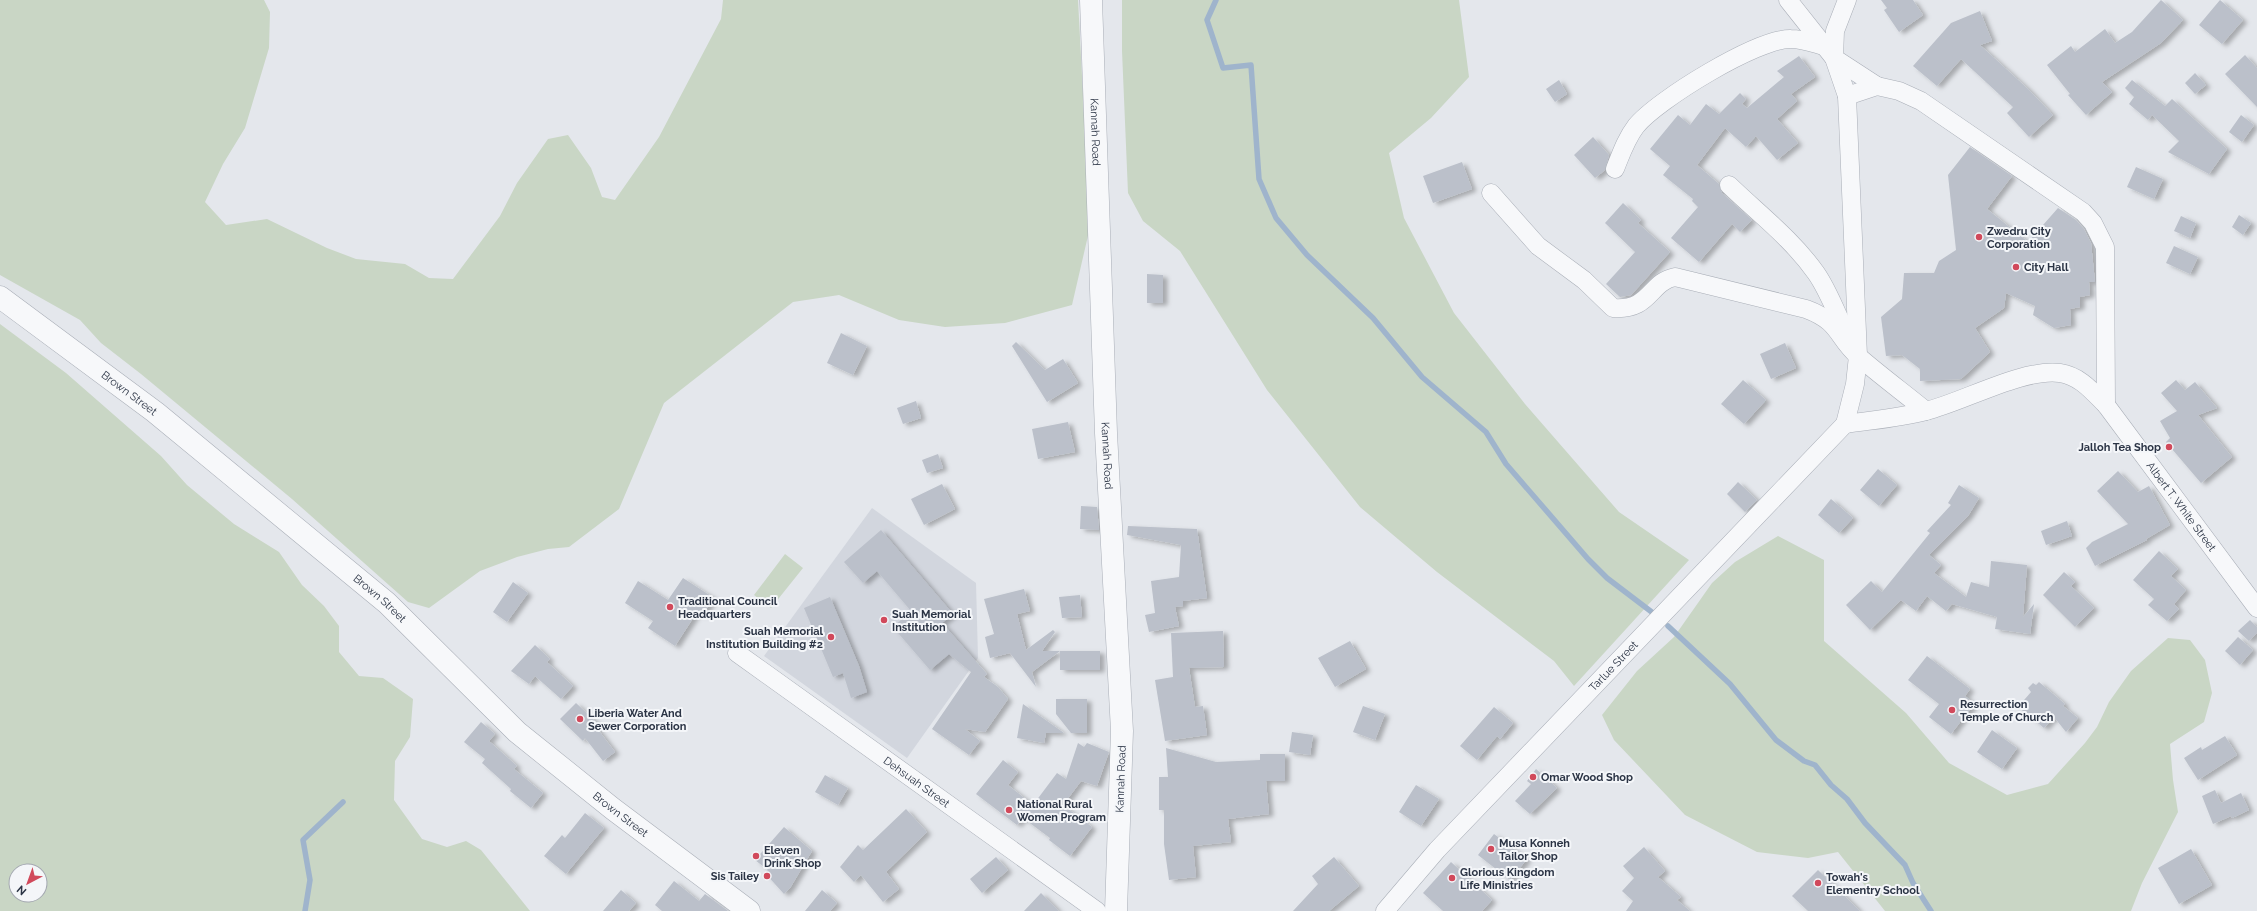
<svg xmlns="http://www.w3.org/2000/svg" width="2257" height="911" font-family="Raleway,sans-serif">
	<defs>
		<filter id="shadow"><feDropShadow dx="4.5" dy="2.5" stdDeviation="2" flood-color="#0004"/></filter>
	</defs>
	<rect width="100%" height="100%" fill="#e4e7ec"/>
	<!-- built -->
	<path fill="#d2d6de" d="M872 508 976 583 978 658 907 758 764 656Z"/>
	<!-- green -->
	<path fill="#c9d6c5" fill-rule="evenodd" d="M0 0H264L270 12 269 48 245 128 223 164 205 202 226 225 267 219 327 248 356 259 405 264 429 278 453 279 500 216 517 183 548 139 568 135 591 168 602 197 615 200 659 137 721 19 723 0H1078L1090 227 1072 305 1005 323 945 327 899 320 839 295 793 302 664 403 619 509 569 547 548 549 517 557 480 571 429 608 408 602 292 499 141 374 101 343 80 320 0 275Z
		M1122 0H1459L1469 77 1431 118 1389 153 1404 218 1454 313 1525 404 1619 512 1689 560 1574 686 1554 661 1437 572 1360 507 1267 390 1180 251 1143 221 1128 193 1122 51Z
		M0 324 66 373 161 456 187 485 234 524 279 552 302 585 324 606 339 626V652L359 676 383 678 413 699 410 737 395 761 394 800 422 839 447 847 466 841 481 850 530 911H0ZM16 871H40V895H16Z
		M1778 536 1824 560V641L1906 713 1949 763 2007 795 2048 784 2085 743 2097 727 2109 702 2131 671 2168 638 2190 640 2205 660 2212 693 2204 722 2170 744 2173 780 2178 812 2142 883 2131 911H1885L1838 852 1808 858 1757 852 1685 815 1614 740 1602 715 1637 671 1674 637 1712 583 1735 562Z
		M785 554 803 568 771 608 754 595Z"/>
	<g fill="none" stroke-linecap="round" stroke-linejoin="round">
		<!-- stream -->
		<path stroke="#9fb4cc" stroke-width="5.5" d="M1216 0 1207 20 1223 68 1251 65 1259 179 1276 218 1307 255 1373 318 1422 377 1486 432 1506 464 1588 559 1607 578 1653 613
			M1668 626 1730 684 1776 740 1804 761 1815 765 1831 785 1847 799 1865 823 1905 865 1913 883 1931 911
			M305 911 310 880 303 840 343 802"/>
	</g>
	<!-- building -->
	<path fill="#bbc0ca" filter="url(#shadow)" d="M1881 0H1913L1923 15 1899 32 1884 10 1887 8Z
		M2161 0 2183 20 2161 43 2102 82 2112 92 2086 115 2068 95 2070 94 2047 65 2071 46 2075 52 2105 29 2115 43 2132 32Z
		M2220 0 2243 20 2222 44 2199 25Z
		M1980 11 1992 41 1980 45 2028 89 2053 115 2029 137 2007 113 2013 107 1961 59 1937 86 1913 66 1951 23Z
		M2245 55 2257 68V107L2225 74Z
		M1799 56 1815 77 1791 94 1797 101 1777 119 1798 143 1777 160 1756 136 1746 147 1725 128 1697 165 1719 184 1722 193 1752 220 1740 232 1732 224 1699 262 1671 238 1698 207 1692 201 1693 199 1663 175 1670 166 1650 149 1678 115 1690 125 1706 104 1719 114 1740 93 1746 99 1742 104 1747 108 1784 77 1777 71Z
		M2195 73 2206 85 2195 94 2185 83Z
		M1559 80 1567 94 1555 102 1546 89Z
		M2132 80 2165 106 2172 99 2227 149 2209 174 2168 152 2179 141 2152 115 2148 120 2129 104 2134 97 2125 88Z
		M2241 115 2254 125 2242 142 2229 132Z
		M1593 137 1609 155 1605 170 1595 178 1574 155Z
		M1970 147 2012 176 1987 209 2028 242 2058 208 2076 220 2084 229 2091 243 2095 282H2089L2090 295 2080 297V307L2070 309 2071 325 2054 328 2033 315 2035 306 2006 293 2004 308 1975 328 1990 352 1961 379 1920 381V369L1902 355 1886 356 1881 317 1902 299 1904 273H1934L1939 261 1956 250 1948 175Z
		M1462 162 1472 189 1433 203 1423 176Z
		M2136 167 2163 179 2154 199 2127 187Z
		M1623 203 1641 220 1638 223 1670 252 1631 295 1620 297 1606 284 1635 252 1605 223Z
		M2239 215 2251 223 2243 235 2232 227Z
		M2181 216 2196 223 2190 238 2174 231Z
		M2174 246 2198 257 2190 274 2166 263Z
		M1147 274 1163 275V303H1147Z
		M841 333 867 346 853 375 827 363Z
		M1016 342 1045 370 1063 359 1078 383 1047 402 1012 346Z
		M1785 343 1796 368 1771 379 1760 354Z
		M1743 380 1766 400 1744 424 1721 404Z
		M2176 380 2185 390 2195 382 2217 408 2198 415 2232 457 2201 483 2166 442 2170 438 2160 421 2177 411 2161 393Z
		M916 401 921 418 903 424 897 408Z
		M1068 422 1075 452 1038 459 1032 429Z
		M938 454 943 468 927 473 922 460Z
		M1878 469 1897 485 1879 506 1860 490Z
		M2118 471 2138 492 2149 486 2170 525 2146 539 2147 540 2095 566 2086 548 2092 542 2128 524 2097 491Z
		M1738 482 1757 500 1745 512 1727 494Z
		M942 484 955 509 924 525 911 499Z
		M1959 485 1979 498 1968 516 1929 555 1941 565 1934 573 1966 597 1971 582 1989 587 1991 561 2027 565 2023 617 2034 604 2030 634 1995 629 1997 617 1952 604 1946 611 1927 596 1916 611 1901 600 1870 630 1846 605 1871 581 1882 592 1930 533 1927 531 1951 505 1948 503Z
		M1831 499 1853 518 1839 533 1818 515Z
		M1081 506 1097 507 1099 530 1080 529Z
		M2067 521 2072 536 2046 545 2041 531Z
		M1128 526 1197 529 1207 598 1183 601V606L1175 607 1179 626 1149 632 1145 615 1155 613 1151 581 1179 577 1181 545 1127 535Z
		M881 530 953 614 942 623 987 674 984 677 998 687 1008 699 985 732 965 729 980 741 969 755 932 729 971 672 949 654 930 670 893 627 911 611 877 571 863 583 844 562Z
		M2159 551 2178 569 2171 576 2186 590 2174 604 2179 609 2167 621 2148 605 2154 599 2133 580Z
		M2064 572 2075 582 2071 586 2094 608 2075 627 2043 595Z
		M683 578 714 598 702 615 697 612 675 646 648 628 653 621 625 603 638 581 668 600Z
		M513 582 528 593 507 622 493 612Z
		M1024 589 1030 611 1017 614 1026 650 1053 630 1055 632 1042 651H1060L1032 672 1036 687 1010 653 990 658 985 637 994 634 984 599Z
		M1080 595 1082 617 1062 618 1059 597Z
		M830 597 859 666 867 692 851 698 843 673 833 677 804 608Z
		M2250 620 2257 627V633L2249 641 2238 631Z
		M1223 631 1224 667 1189 668 1195 707 1203 706 1207 735 1165 741 1155 680 1173 677 1171 633Z
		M2238 637 2253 650 2240 665 2225 651Z
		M1350 641 1366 669 1335 687 1318 658Z
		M535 645 550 659 547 662 573 686 561 699 535 676 529 684 511 671Z
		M1060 651H1100V670H1060Z
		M1927 656 1970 689 1965 696 1974 704 1951 734 1929 717 1939 704 1908 680Z
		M2039 682 2065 704 2063 706 2078 718 2066 732 2054 717 2044 728 2018 707 2031 692 2028 688 2033 683 2036 685Z
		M1056 699H1087V733H1071L1056 714Z
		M576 703 598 724 596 727 615 752 603 761 585 738 583 741 560 719Z
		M1023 704 1064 733H1046L1044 743 1017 738Z
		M1363 706 1385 714 1375 740 1353 732Z
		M1494 707 1513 723 1500 739 1497 736 1477 760 1460 746Z
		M481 722 495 734 489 741 517 766 514 769 543 793 531 808 510 791 511 789 482 763 485 759 464 742Z
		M1992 730 2017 748 2002 769 1977 752Z
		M1292 732 1313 735 1310 755 1289 752Z
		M2225 736 2237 755 2198 780 2184 758 2201 747 2202 750Z
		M1078 743 1084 747 1087 743 1109 752 1097 786 1081 781 1063 805 1092 827 1070 856 1049 840 1050 838 1023 818 1017 825 976 794 1003 760 1018 772 1008 785 1033 805 1057 773 1066 779Z
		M1166 748 1216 762 1260 760V754H1285V781H1266L1269 814 1228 819 1231 842 1193 846 1196 877 1169 880 1164 844V810H1159V777H1168Z
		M1536 769 1557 788 1530 814 1515 801 1531 784 1527 781Z
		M825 775 848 788 838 805 815 792Z
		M1416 785 1439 799 1421 826 1399 812Z
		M2215 790 2221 803 2241 793 2249 810 2232 818 2231 816 2213 824 2202 796Z
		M906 809 927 832 886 872 899 889 883 902 861 875 854 882 840 867 858 845 863 850Z
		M585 813 604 828 566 874 544 856 562 835 565 838Z
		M784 827 812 851 790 888 784 894 765 873 768 870 755 860Z
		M1494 834 1527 859 1510 880 1478 855Z
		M1644 847 1665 871 1658 877 1681 897 1677 900 1690 911H1626L1633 901 1622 891 1634 878 1623 866Z
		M2191 849 2212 885 2179 904 2158 868Z
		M996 857 1008 870 982 893 970 879Z
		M1334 857 1359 886 1329 911H1293L1318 884 1312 876Z
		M1451 862 1492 900 1482 911H1443L1423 893Z
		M1818 870 1860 911H1808L1792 896Z
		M674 881 699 901 705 894 728 911H662L655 905Z
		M621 890 636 903 629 911H603Z
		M822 890 837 903 830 911H805Z
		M1041 893 1059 911H1024Z"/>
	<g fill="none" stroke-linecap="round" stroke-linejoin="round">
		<defs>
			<g id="minor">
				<path d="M1788 0 1834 58 1847 96 1877 86 1899 91 1921 101 2083 212 2093 223 2105 247 2106 405"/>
				<path d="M1847 0 1835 31 1834 58 1877 86"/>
				<path d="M1615 169C1621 154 1626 139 1636 126 1657 100 1758 38 1791 39 1802 39 1813 43 1824 46"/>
				<path d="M1729 185C1759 214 1792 239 1816 273 1828 290 1836 312 1845 331"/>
				<path d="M1491 193 1538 246 1584 280 1613 308C1651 311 1649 282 1675 277L1806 309C1841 322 1836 337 1859 357 1881 376 1904 393 1926 411"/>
				<path id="s1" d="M1845 424C1872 420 1900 418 1926 411 1963 402 2023 368 2060 373 2080 376 2092 391 2106 405L2257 608"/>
				<path d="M1845 424 1855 384 1858 356 1847 96"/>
				<path id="s2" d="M737 653 1097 911"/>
				<path id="s3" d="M1385 911 1437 850 1845 424"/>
			</g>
			<g id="tertiary">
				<path id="s4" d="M1091 0 1106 433 1122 731 1116 911"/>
				<path id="s5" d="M0 297 155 412 387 603 517 732 613 809 749 911"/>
			</g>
		</defs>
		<!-- minor casing -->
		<use href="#minor" stroke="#a9aeb7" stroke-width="19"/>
		<!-- tertiary casing -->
		<use href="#tertiary" stroke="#a9aeb7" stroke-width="23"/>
		<!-- minor -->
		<use href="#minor" stroke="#f7f8fa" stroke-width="18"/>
		<!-- tertiary -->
		<use href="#tertiary" stroke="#f7f8fa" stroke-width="22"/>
	</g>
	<!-- markers -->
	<g fill="#d1495b" stroke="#f4f6f9" stroke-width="1.5">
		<circle cx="1979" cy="237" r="4"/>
		<circle cx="2016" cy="267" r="4"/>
		<circle cx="2169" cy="447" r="4"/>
		<circle cx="670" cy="607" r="4"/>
		<circle cx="884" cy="620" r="4"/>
		<circle cx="831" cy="637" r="4"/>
		<circle cx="1952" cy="710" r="4"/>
		<circle cx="580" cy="719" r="4"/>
		<circle cx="1533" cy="777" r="4"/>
		<circle cx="1009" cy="810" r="4"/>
		<circle cx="1491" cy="849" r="4"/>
		<circle cx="756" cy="856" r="4"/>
		<circle cx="767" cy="876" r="4"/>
		<circle cx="1452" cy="878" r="4"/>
		<circle cx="1818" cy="883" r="4"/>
	</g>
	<g text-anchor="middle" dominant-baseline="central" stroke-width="4" stroke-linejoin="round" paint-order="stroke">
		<!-- street labels -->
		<g font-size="11" fill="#2b3445" stroke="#f4f6f9">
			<text stroke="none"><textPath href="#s4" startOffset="132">Kannah Road</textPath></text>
			<text stroke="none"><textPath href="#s5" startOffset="161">Brown Street</textPath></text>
			<text stroke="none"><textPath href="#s4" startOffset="456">Kannah Road</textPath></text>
			<text stroke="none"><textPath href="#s1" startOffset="406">Albert T. White Street</textPath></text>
			<text stroke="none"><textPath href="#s5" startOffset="485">Brown Street</textPath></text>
			<text stroke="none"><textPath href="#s3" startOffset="335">Tarlue Street</textPath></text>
			<text transform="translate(1121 779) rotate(-88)">Kannah Road</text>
			<text stroke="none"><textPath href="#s2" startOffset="221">Dehsuah Street</textPath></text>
			<text stroke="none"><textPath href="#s5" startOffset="809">Brown Street</textPath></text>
		</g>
		<!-- poi labels -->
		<g font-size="11" font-weight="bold" fill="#2b3445" stroke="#f4f6f9" text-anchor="start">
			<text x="1987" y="231">Zwedru City<tspan x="1987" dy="13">Corporation</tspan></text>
			<text x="2024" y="267">City Hall</text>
			<text x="2161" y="447" text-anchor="end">Jalloh Tea Shop</text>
			<text x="678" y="601">Traditional Council<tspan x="678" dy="13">Headquarters</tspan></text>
			<text x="892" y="614">Suah Memorial<tspan x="892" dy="13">Institution</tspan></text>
			<text x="823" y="631" text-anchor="end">Suah Memorial<tspan x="823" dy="13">Institution Building #2</tspan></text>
			<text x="1960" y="704">Resurrection<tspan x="1960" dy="13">Temple of Church</tspan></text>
			<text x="588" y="713">Liberia Water And<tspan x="588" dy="13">Sewer Corporation</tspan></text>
			<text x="1541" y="777">Omar Wood Shop</text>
			<text x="1017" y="804">National Rural<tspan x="1017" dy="13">Women Program</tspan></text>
			<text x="1499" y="843">Musa Konneh<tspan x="1499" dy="13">Tailor Shop</tspan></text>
			<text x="764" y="850">Eleven<tspan x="764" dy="13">Drink Shop</tspan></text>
			<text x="1460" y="872">Glorious Kingdom<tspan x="1460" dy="13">Life Ministries</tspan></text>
			<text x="759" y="876" text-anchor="end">Sis Tailey</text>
			<text x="1826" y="877">Towah's<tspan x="1826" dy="13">Elementry School</tspan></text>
		</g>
	</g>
	<!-- north arrow -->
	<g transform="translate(28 883) rotate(221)"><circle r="19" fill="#f4f6f9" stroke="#a4a8b1"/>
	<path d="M0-3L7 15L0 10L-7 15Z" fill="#d1495b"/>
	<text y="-6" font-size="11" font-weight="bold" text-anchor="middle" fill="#2b3445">N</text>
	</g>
</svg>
